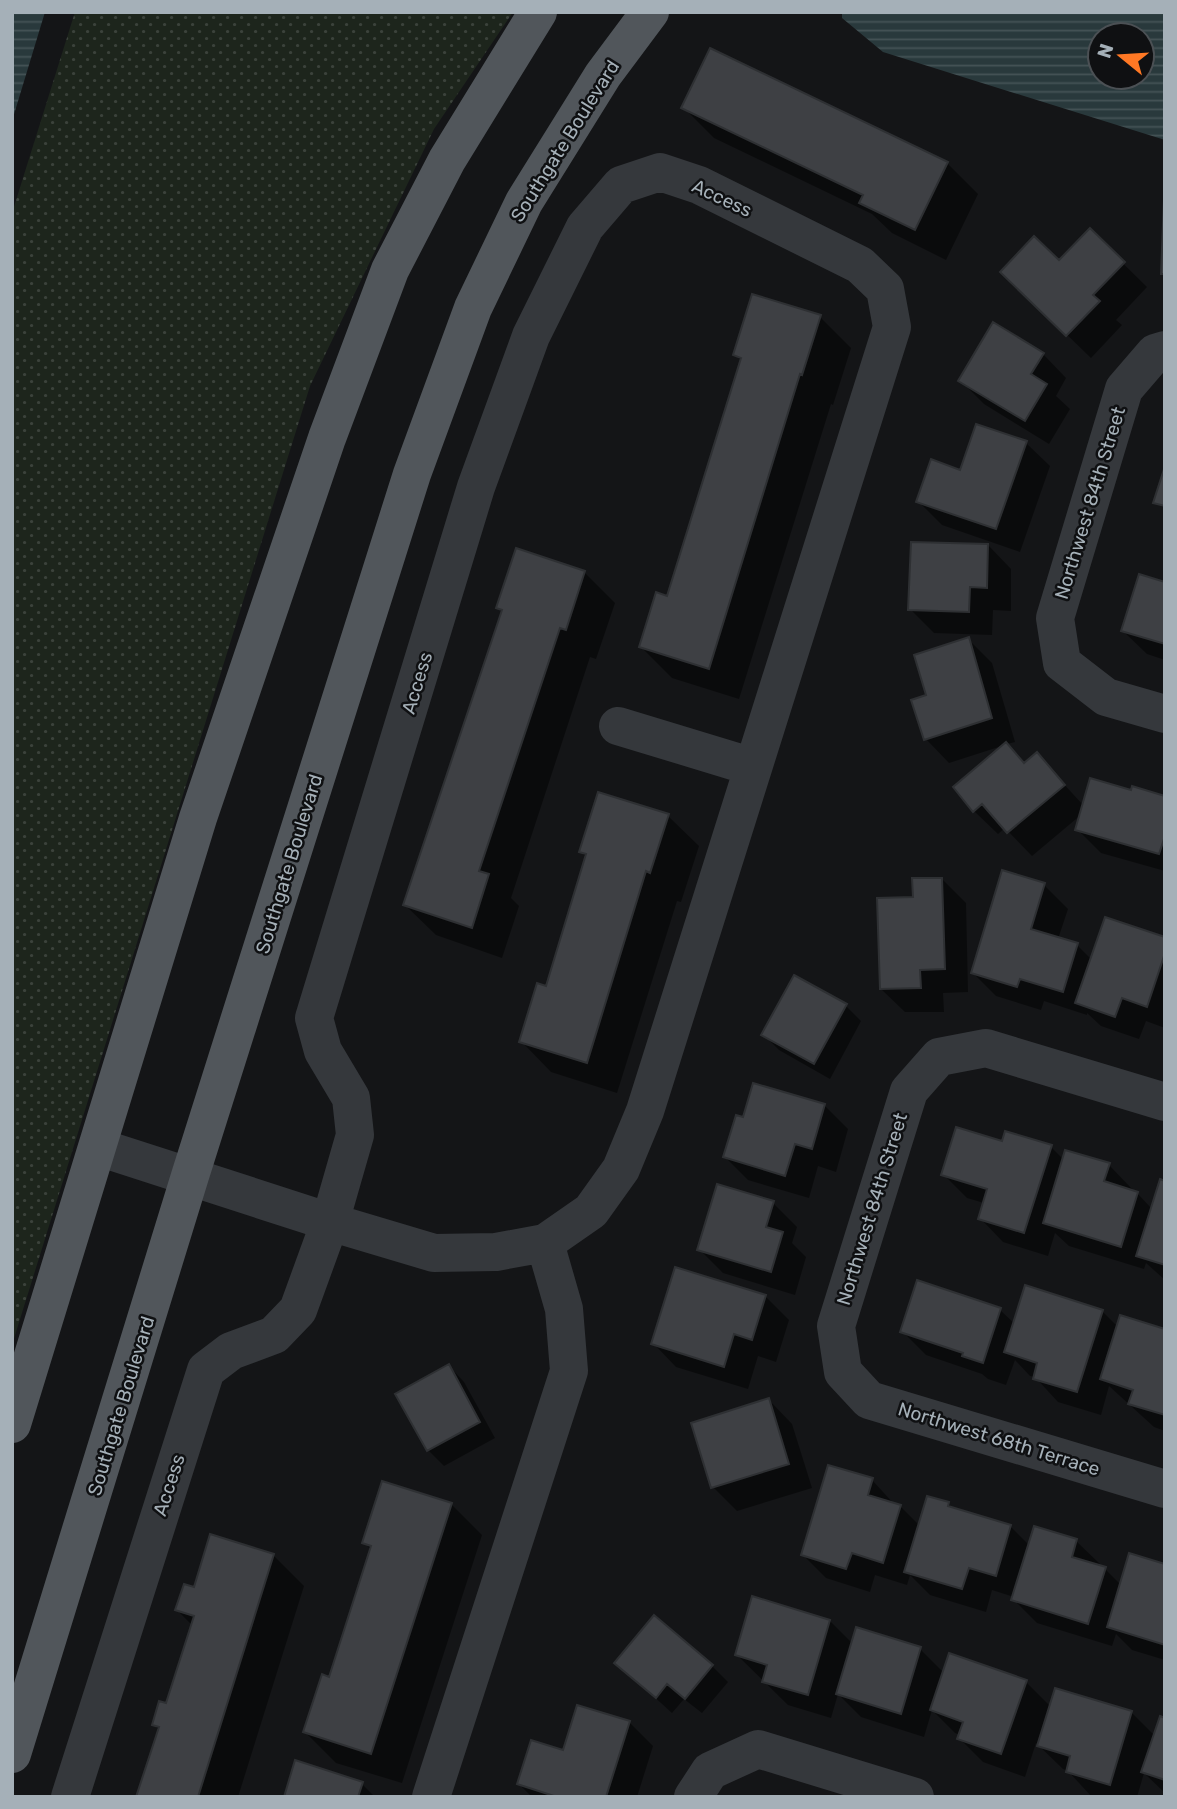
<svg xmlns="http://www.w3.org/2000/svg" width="1177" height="1809" font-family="Rubik,sans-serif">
	<defs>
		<pattern id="grass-dots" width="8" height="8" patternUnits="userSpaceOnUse" patternTransform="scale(1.75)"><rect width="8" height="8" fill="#1d251c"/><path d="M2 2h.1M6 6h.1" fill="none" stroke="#3b423b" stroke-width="1.8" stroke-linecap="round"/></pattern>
		<pattern id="water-rules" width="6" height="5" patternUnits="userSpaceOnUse" patternTransform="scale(1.75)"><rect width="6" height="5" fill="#29393c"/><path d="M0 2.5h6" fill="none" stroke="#455356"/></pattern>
	</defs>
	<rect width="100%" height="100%" fill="#141517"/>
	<!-- grass -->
	<path fill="url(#grass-dots)" d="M75 12H513L434 129 310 386 12 1345V213Z"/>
	<!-- water -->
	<path fill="url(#water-rules)" fill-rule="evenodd" d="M12 12H45L12 121Z
		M842 12H1165V140L883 52 842 18ZM1100 35H1142V77H1100Z"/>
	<!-- shadow -->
	<path fill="#0007" d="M683 107 947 163 978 194 946 260 892 233 872 214 714 138Z
		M1090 231 1147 287 1116 320 1122 325 1091 358 1026 295Z
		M820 317 851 348 833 405 831 404 739 699 672 678 641 647 669 598 742 361 735 355Z
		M1043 354 1066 378 1056 396 1070 409 1049 444 984 404 960 380Z
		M1026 443 1050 466 1020 552 942 525 918 501 962 472Z
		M988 545 1011 569V611L993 610 992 635 934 633 910 609Z
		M584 572 615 603 596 659 590 657 511 898 519 906 502 958 436 935 405 905 503 613 498 608Z
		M1165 584V660L1147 654 1123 631Z
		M968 639 992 663 1015 742 1007 744 1026 764 1037 755 1084 806 1165 798V871L1101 853 1077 829 1082 814 1032 856 1005 828 998 834 974 811 1005 745 949 763 926 739 928 696Z
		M668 816 699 846 681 902 677 901 617 1093 551 1072 521 1041 547 988 587 858 581 852Z
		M942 879 966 903 968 992 943 993 944 1012H905L881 989 914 899Z
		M1044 885 1068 909 1058 939 1077 945 1092 960 1165 939V1028L1146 1021 1139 1039 1101 1026 1087 1013V1015L1044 1001 1041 1010 996 996 973 973Z
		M846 1006 861 1021 830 1079 779 1050 763 1034Z
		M755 1085 825 1106 848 1129 836 1172 818 1166 809 1198 748 1180 725 1157 744 1120Z
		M1003 1143 1051 1147 1064 1160 1109 1165 1132 1189 1131 1192 1137 1193 1152 1209 1165 1182V1280L1146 1263 1144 1269 1069 1246 1055 1233 1048 1256 1003 1242 980 1218 984 1203 967 1198 943 1174Z
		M773 1203 797 1227 792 1243 806 1257 795 1295 723 1273 699 1249Z
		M765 1296 789 1320 776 1362 758 1356 748 1389 676 1367 653 1343Z
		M1000 1310 1015 1324 1102 1311 1118 1327 1165 1330V1431L1154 1427 1109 1386 1101 1415 1058 1402 1035 1377 1030 1376 1015 1360 1006 1385 988 1379 982 1374 926 1355 902 1331Z
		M449 1366 464 1382 495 1438 444 1466 428 1450 398 1395Z
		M769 1400 792 1424 812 1488 737 1511 713 1487Z
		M872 1480 895 1505 900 1506 920 1526 948 1504 954 1509 1010 1526 1030 1546 1076 1541 1100 1564 1099 1567 1105 1569 1121 1585 1165 1566V1660L1132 1650 1116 1634 1112 1646 1037 1623 1013 1599 1014 1597 992 1590 986 1612 930 1595 910 1575 907 1585 875 1575 870 1592 826 1578 803 1555Z
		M451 1504 482 1535 402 1783 336 1763 305 1732 330 1679 371 1550 364 1542Z
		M273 1555 304 1586 238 1797H138L159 1730 154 1725 167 1705 192 1625 177 1610 195 1589Z
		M830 1621 853 1644 920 1649 944 1673 1026 1682 1051 1707 1131 1712 1155 1736 1165 1720V1793L1144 1773 1137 1797 1091 1796 1068 1771 1063 1769 1036 1743 1025 1777 983 1762 959 1738 960 1735 955 1733 932 1710 924 1737 861 1717 838 1694 831 1718 788 1705 737 1655Z
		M617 1663 712 1666 728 1682 702 1713 684 1699 672 1713Z
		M629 1722 653 1746 637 1797H532L519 1784 564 1752Z
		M362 1784 375 1797H285Z"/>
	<!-- building -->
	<path fill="#3e4044" stroke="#2e3033" stroke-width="2" d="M710 48 948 162 915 230 859 203 863 195 681 108Z
		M1164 199H1165V274H1161Z
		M1090 228 1125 262 1093 295 1100 301 1066 336 1000 272 1034 236 1059 260Z
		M752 294 821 315 802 375 800 374 709 669 639 647 656 592 667 596 741 358 733 355Z
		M993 322 1044 353 1031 374 1047 384 1025 421 958 381Z
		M976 424 1027 441 996 529 916 502 931 459 960 470Z
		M1165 466V506L1153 503Z
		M911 542 988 544 987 588 970 587 969 612 908 610Z
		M516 548 585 571 566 630 560 628 479 871 489 874 472 928 403 905 502 610 496 608Z
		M1139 574 1165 582V644L1121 631Z
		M969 637 992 718 924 740 911 700 926 695 914 655Z
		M1006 742 1024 763 1037 752 1065 785 1007 833 982 804 973 812 953 787Z
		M1090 778 1131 790 1132 786 1165 796V836L1159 854 1075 830Z
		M598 792 669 814 650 873 646 871 587 1063 519 1042 537 983 546 986 586 854 579 852Z
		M1002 870 1045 883 1031 929 1078 943 1063 992 1020 979 1017 987 971 973Z
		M912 878H942L945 969 920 970 921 988 880 989 877 898 913 897Z
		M1105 917 1165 937V953L1147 1007 1122 998 1115 1017 1075 1003Z
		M794 975 847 1004 814 1064 761 1035Z
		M753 1083 825 1104 812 1149 795 1144 785 1176 723 1157 736 1115 743 1117Z
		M956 1127 1002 1141 1005 1131 1052 1145 1024 1233 978 1219 987 1189 941 1175Z
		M1065 1150 1110 1163 1104 1181 1138 1192 1121 1247 1043 1223Z
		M1160 1179 1165 1181V1265L1136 1256Z
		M717 1184 774 1201 766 1227 783 1232 771 1272 697 1250Z
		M675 1267 766 1295 752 1340 734 1334 724 1367 651 1344Z
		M917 1280 1001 1308 983 1363 962 1356 963 1353 900 1332Z
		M1025 1285 1103 1310 1077 1392 1033 1379 1037 1363 1004 1352Z
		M1120 1315 1165 1329V1415L1128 1404 1133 1390 1100 1379Z
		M449 1364 480 1422 427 1451 395 1394Z
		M769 1398 789 1464 711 1488 691 1423Z
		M828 1465 873 1478 868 1495 901 1505 883 1563 852 1553 846 1569 801 1555Z
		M382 1481 452 1503 371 1754 303 1732 322 1674 329 1677 371 1546 362 1543Z
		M927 1496 949 1502 948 1506 1011 1525 996 1576 969 1568 962 1589 904 1572Z
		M1034 1526 1077 1539 1072 1557 1106 1567 1088 1624 1011 1600Z
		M210 1534 274 1554 198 1797H136L159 1727 152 1725 159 1701 166 1703 194 1616 175 1610 184 1584 194 1587Z
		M1129 1553 1165 1564V1645L1107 1627Z
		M752 1596 830 1620 808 1695 762 1682 767 1665 735 1655Z
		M654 1615 713 1665 685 1699 667 1684 656 1698 614 1663Z
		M856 1627 921 1647 901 1714 836 1694Z
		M949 1653 1027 1680 1001 1754 957 1739 963 1722 930 1710Z
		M1055 1688 1132 1711 1110 1785 1066 1772 1070 1756 1037 1746Z
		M577 1705 630 1721 606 1797H557L517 1784 531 1740 563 1750Z
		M1160 1716 1165 1718V1780L1141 1772Z
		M295 1760 363 1782 358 1797H284Z"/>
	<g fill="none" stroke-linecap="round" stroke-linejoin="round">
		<!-- minor -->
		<path stroke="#35383c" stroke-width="38" d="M1165 350 1155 353 1124 389 1055 618 1062 663 1106 697 1165 714
			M618 726 753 767
			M1165 1102 986 1048 939 1057 909 1091 836 1326 843 1372 869 1400 1165 1489
			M98 1147 330 1222 434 1253 496 1252 545 1243
			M70 1797 206 1370 231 1351 274 1335 298 1310 330 1222 355 1135 351 1098 323 1051 314 1018 476 487 531 336 585 227 621 185 660 172 699 185 860 265 885 289 892 327 645 1111 621 1169 591 1211 545 1243 564 1309 569 1371 431 1797
			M693 1797 710 1771 758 1749 915 1797"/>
		<!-- major -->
		<path stroke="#51565b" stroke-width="38" d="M12 1424 198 818 327 438 390 270 447 160 538 12
			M12 1754 190 1176 412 474 473 308 524 202 603 75 650 12"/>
	</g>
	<g text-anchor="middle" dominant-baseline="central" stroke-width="5" stroke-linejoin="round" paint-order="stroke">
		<!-- street labels -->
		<g font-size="19" fill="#a5b0b8" stroke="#0f1012">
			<text transform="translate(565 141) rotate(-58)">Southgate Boulevard</text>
			<text transform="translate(722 198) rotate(25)">Access</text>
			<text transform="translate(1090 503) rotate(-73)">Northwest 84th Street</text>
			<text transform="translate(417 683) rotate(-73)">Access</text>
			<text transform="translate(289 864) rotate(-73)">Southgate Boulevard</text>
			<text transform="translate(872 1209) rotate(-73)">Northwest 84th Street</text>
			<text transform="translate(121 1406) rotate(-73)">Southgate Boulevard</text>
			<text transform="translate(999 1439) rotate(17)">Northwest 68th Terrace</text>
			<text transform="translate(169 1485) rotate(-72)">Access</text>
		</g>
	</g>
	<!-- border -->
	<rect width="1177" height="1809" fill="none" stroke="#a5b0b8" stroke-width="28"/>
	<!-- north arrow -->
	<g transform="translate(1121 56) rotate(288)"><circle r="33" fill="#0f1012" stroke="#4b5054" stroke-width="2"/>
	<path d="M0-5L12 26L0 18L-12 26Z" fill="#ff7824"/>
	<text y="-10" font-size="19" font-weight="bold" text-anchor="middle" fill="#a5b0b8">N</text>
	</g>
</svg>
